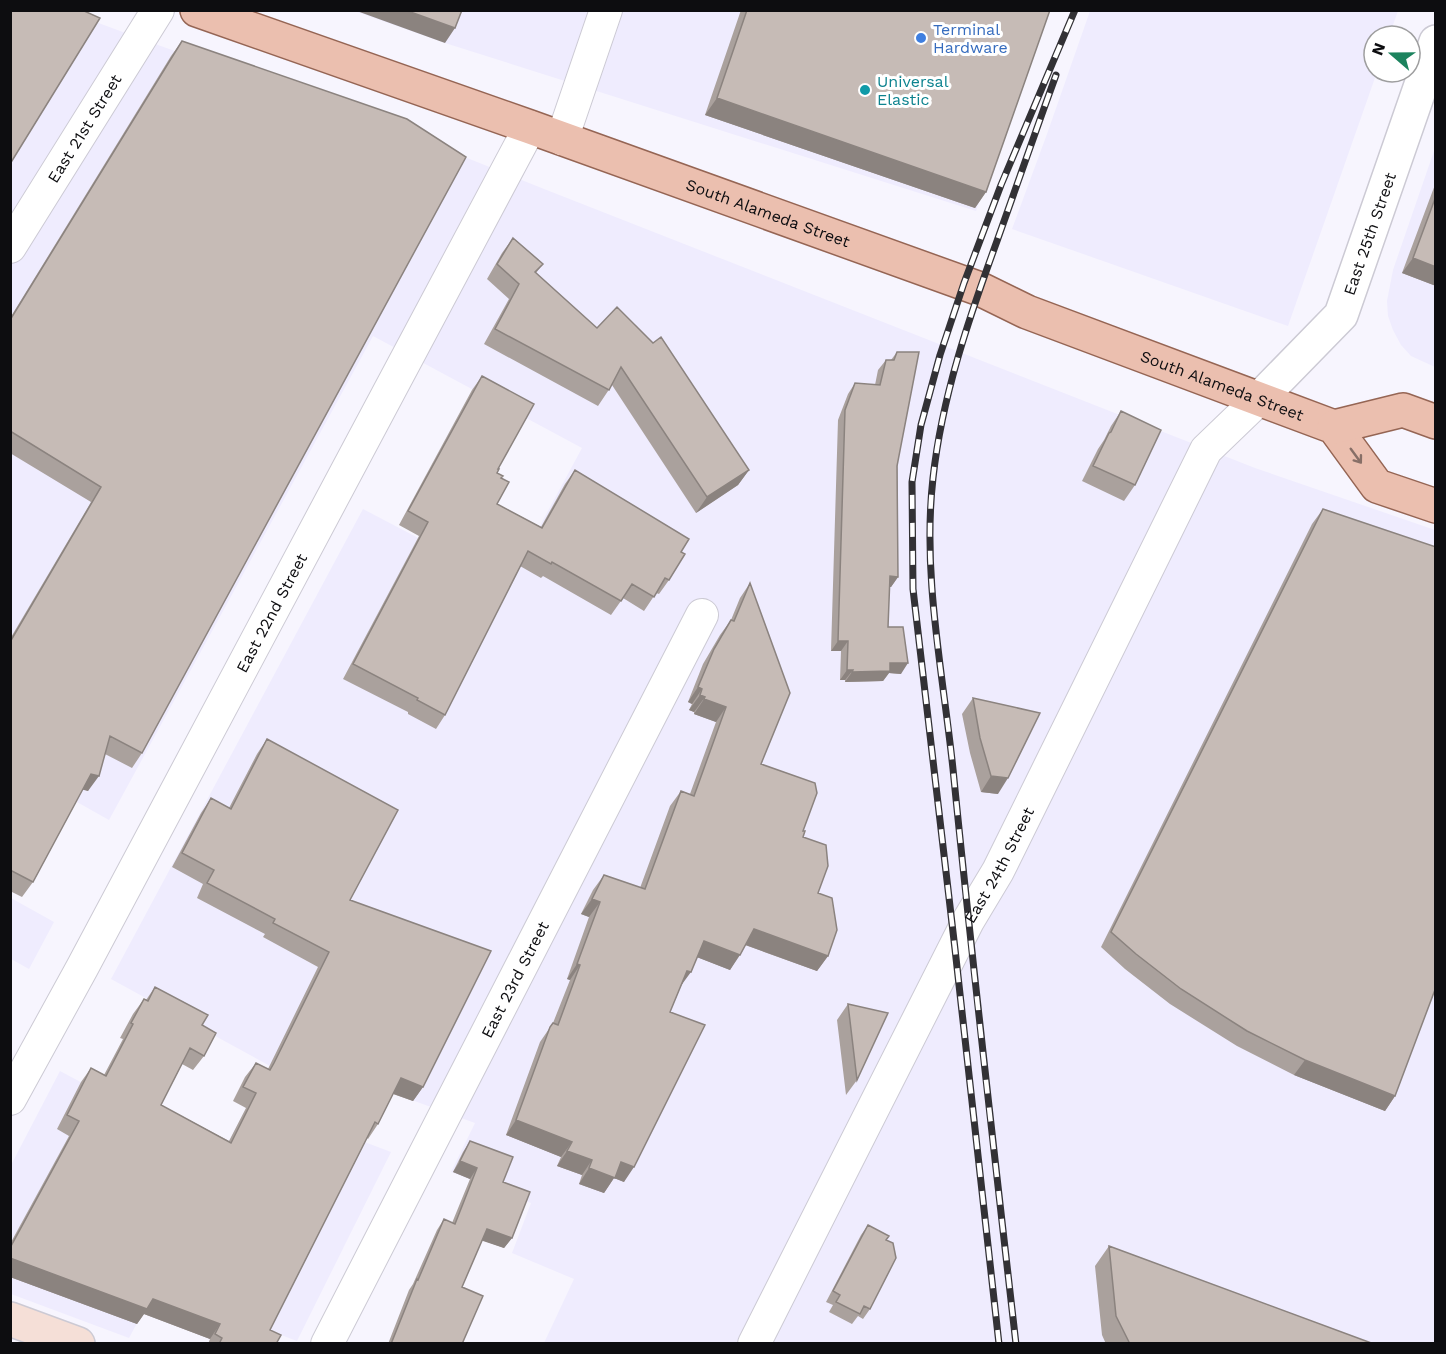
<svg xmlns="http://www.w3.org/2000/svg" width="1446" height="1354" font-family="'Work Sans',sans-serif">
	<rect width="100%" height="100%" fill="#f7f5fe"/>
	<!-- built -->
	<path fill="#efecfe" d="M11 11H66L158 45 395 129 539 187 1255 468 1435 530V1343H544L574 1279 512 1253 531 1203 451 1172 475 1123 277 1051 270 1066 111 979 363 509 508 585 582 448 373 336 109 820 11 765Z
		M354 11H1047L976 211 445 43Z
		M1090 11H1398L1389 36H1374V72H1377L1288 326 1012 229 1047 134Z
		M1435 148V367L1411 356 1401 345 1393 330 1388 316 1387 301 1393 270Z
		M11 898 54 922 29 969 11 959Z
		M60 1071 221 1157 251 1099 391 1152 297 1341 156 1288 129 1338 11 1294 10 1167Z"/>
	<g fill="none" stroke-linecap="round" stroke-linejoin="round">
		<defs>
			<g id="minor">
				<path d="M562 139 606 10"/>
				<path id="s1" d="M10 247 158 10"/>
				<path id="s2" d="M10 1099 82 968 530 127"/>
				<path id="s3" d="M327 1344 702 615"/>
				<path id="s4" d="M754 1344 968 921 998 871 1206 450 1260 398"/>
			</g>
			<g id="tertiary">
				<path id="s5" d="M1260 398 1341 315 1436 42"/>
			</g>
			<path id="secondary" d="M10 1319 78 1344"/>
			<g id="primary">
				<path id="s6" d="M197 10 530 127 980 289 1027 312 1334 427 1377 486 1436 506"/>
				<path d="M1334 427 1403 410 1436 422"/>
			</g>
		</defs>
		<!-- minor casing -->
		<use href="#minor" stroke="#cccad4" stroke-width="34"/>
		<!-- tertiary casing -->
		<use href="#tertiary" stroke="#cccad4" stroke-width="36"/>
		<!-- secondary casing -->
		<use href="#secondary" stroke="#cccad4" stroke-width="36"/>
		<!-- primary casing -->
		<use href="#primary" stroke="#956554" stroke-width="36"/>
		<!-- minor -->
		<use href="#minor" stroke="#fff" stroke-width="32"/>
		<!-- tertiary -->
		<use href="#tertiary" stroke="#fff" stroke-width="33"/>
		<!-- secondary -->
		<use href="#secondary" stroke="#f5dfd7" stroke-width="33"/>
		<!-- primary -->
		<use href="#primary" stroke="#ebbfaf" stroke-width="33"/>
		<defs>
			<path id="rail" d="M999 1344 955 949 913 589 912 482 921 425 940 355 964 283 1001 185 1075 10
				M1016 1344C994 1152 972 961 953 769 943 673 922 575 933 478 942 396 969 318 997 241 1017 185 1036 130 1056 75"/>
		</defs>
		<!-- rail casing -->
		<use href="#rail" stroke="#323135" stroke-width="7"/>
		<!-- rail -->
		<use href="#rail" stroke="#fff" stroke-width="4.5" stroke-dasharray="14" stroke-linecap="butt"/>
	</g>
	<!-- wall -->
	<path fill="#aaa19d" d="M741 10H1050L986 192 975 208 705 115Z
		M182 41 142 753 132 768 105 754 88 791 83 789 33 882 22 897 10 891V639L91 502 10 453V318L171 56Z
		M1436 182V286L1402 273Z
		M513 238 543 264 536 273 749 470 738 485 696 513 612 385 598 406 484 344 509 299 487 279 502 253Z
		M897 352 898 577 891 587H889L888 627 901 674 889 673 883 681 845 682V680H840L841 651H831L838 420 848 394 855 383 875 385 878 370 886 360H891Z
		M482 376 498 469 497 473 501 478 497 504 541 527 565 484 575 470 681 552 669 580 659 594 656 593 644 611 623 598 611 615 543 576 541 578 520 566 445 715 436 729 408 714V712L343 679 419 536 399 525 472 390Z
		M1121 411 1135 485 1124 501 1082 481 1098 449 1104 440 1111 426Z
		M1323 509 1395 1096 1385 1111 1294 1075 1237 1046 1170 1004 1125 969 1101 947 1312 524Z
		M750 583 761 764 803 831V837L818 893 828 956 817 971 745 945 730 970 697 957 681 986 670 1012 624 1182 614 1178 604 1193 579 1184 582 1175 557 1166 561 1157 506 1135 540 1042 553 1023 570 980 567 979 589 917 581 914 593 890 604 875 640 888 670 806 681 791 690 794 716 722 694 714V712L689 710 692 704 688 702 703 664 720 635 731 620 740 598Z
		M973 698 998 794 981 792 970 753 962 714Z
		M267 739 350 900 423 1087 413 1101 393 1094 378 1124 368 1139 367 1138 270 1330 276 1344H208L210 1339 144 1314 137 1324 10 1277V1244L69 1136 57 1129 81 1082 91 1068 104 1075 123 1039 120 1038 133 1014 144 999 146 1000 155 987 202 1025 204 1056 193 1070 182 1064 161 1105 229 1141 246 1108 233 1101 245 1077 256 1063 268 1069 318 967 263 937 265 934 197 898 203 884 172 867 201 813 211 798 229 808 257 754Z
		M848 1004 857 1080 846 1095 837 1020Z
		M470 1141 503 1182 512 1238 504 1248 482 1240 462 1287V1344H388L409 1290 413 1284 437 1230 444 1219 452 1223 470 1179 453 1172 463 1152Z
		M868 1225 886 1240 870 1309 863 1319 858 1316 852 1324 829 1312 833 1305 826 1302 861 1235Z
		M1109 1246 1374 1344H1106L1102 1335 1095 1266Z"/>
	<!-- shaded-wall -->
	<path fill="#8b837f" d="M354 10H405L455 28 445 43Z
		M717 98 986 192 975 208 705 115Z
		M1413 258 1436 267V286L1402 273Z
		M749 470 738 485 696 513 707 497Z
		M890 576 898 577 891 587H882Z
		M838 641H848L841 651H831Z
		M890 663H908L901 674 889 673 883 681 845 682 852 672Z
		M847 670H853L845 680H840Z
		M698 687 702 689 692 704 688 702Z
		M700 695 705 697 694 712 689 710Z
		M704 699 726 707 716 722 694 714Z
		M91 774 99 776 88 791 80 789Z
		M991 776 1008 778 998 794 981 792Z
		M592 899 600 902 589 917 581 914Z
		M754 929 828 956 817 971 743 944Z
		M704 941 740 955 730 970 694 956Z
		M577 964 580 965 570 980 567 979Z
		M687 971 691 972 680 987Z
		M1305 1060 1395 1096 1385 1111 1294 1075Z
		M401 1078 423 1087 413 1101 391 1093Z
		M516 1120 572 1142 561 1157 506 1135Z
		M567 1151 592 1160 582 1175 557 1166Z
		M460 1161 477 1168 470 1179 453 1172Z
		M621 1162 634 1167 624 1182 614 1178 604 1193 579 1184 589 1168Z
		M487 1229 512 1238 504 1248 480 1240Z
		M10 1258 153 1299 220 1324 210 1339 144 1314 137 1324 10 1277Z"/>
	<!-- building -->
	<path fill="#c6bbb6" stroke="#8b837f" stroke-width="1.5" d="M10 10H82L100 18 10 164Z
		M405 10H462L455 28Z
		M747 10H1050L986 192 717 98Z
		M182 41 407 119 466 157 142 753 110 736 99 776 91 774 33 882 10 870V642L101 487 10 431V320Z
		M1436 196V267L1413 258Z
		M513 238 543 264 535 272 597 328 617 307 653 343 661 337 749 470 707 497 621 367 609 390 495 329 519 284 497 264Z
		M897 352H919L897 466 898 577 890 576 888 627H903L908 663H890V671L852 672 853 670H847L848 641H838L845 410 855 383 880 385 886 360H894Z
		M482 376 534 404 498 469H499L497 473 503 476 501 478 509 482 497 504 542 528 575 470 689 539 681 552 685 554 669 580 665 578 654 597 632 584 621 601 552 562 551 564 528 551 445 715 417 700 418 698 353 664 428 522 408 511Z
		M1121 411 1161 430 1135 485 1093 466 1109 433 1111 432Z
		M1323 509 1436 547V987L1395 1096 1305 1060 1247 1031 1181 989 1136 954 1111 932Z
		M750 583 790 693 761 764 815 783 817 793 803 831H805L803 837 826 845 828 866 818 893 832 898 837 930 828 956 754 929 740 955 704 941 691 972 687 971 670 1012 705 1025 634 1167 621 1162 615 1178 589 1168 592 1160 567 1151 572 1142 516 1120 550 1027 553 1023 558 1025 580 965 577 964 600 902 592 899 604 875 645 889 681 791 694 796 726 707 704 699 705 697 700 695 702 689 698 687 714 649 731 620 734 621Z
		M973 698 1040 713 1008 778 991 776 980 738Z
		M267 739 398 810 350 900 491 951 423 1087 401 1078 378 1124 375 1122 270 1330 281 1335 276 1344H219L222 1338 215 1334 220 1324 153 1299 147 1309 10 1258V1248L79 1121 67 1115 91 1068 106 1076 133 1024 131 1023 144 999 148 1001 155 987 208 1015 202 1025 216 1033 204 1056 190 1048 161 1105 231 1143 256 1093 243 1087 256 1063 270 1070 274 1063 329 952 273 923 275 919 207 883 214 870 182 853 211 798 231 809Z
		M848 1004 888 1013 857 1080Z
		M470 1141 513 1157 503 1182 530 1192 512 1238 487 1229 462 1287 483 1296 462 1344H391L417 1279 418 1280 444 1219 455 1224 477 1168 460 1161Z
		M868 1225 889 1236 886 1240 893 1243 896 1258 870 1309 864 1306 860 1314 836 1302 840 1295 833 1291Z
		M1109 1246 1374 1344H1130L1116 1316Z"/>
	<!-- one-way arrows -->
	<defs><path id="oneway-shaft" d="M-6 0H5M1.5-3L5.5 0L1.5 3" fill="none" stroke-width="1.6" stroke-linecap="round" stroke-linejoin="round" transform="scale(1.5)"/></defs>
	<use stroke="#876f67" href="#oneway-shaft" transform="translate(1356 456) rotate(54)"/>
	<!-- markers -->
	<circle fill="#3f7fe0" stroke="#fff" stroke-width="2" cx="921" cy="38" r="6"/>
	<circle fill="#0f9aa8" stroke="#fff" stroke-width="2" cx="865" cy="90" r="6"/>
	<g text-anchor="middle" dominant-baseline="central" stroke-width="6" stroke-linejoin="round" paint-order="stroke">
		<!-- shop labels -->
		<g font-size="16" fill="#366cbe" stroke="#fff" text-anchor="start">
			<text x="933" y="29">Terminal<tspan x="933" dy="18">Hardware</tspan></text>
		</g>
		<!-- culture labels -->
		<g font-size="16" fill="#0d838f" stroke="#fff" text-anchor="start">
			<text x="877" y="81">Universal<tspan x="877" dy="18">Elastic</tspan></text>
		</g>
		<!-- street labels -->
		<g font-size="16" fill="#0d0d10" stroke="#fff">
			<text stroke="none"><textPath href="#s1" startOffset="140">East 21st Street</textPath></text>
			<text stroke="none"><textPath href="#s6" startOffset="606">South Alameda Street</textPath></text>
			<text stroke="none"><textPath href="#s5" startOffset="202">East 25th Street</textPath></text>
			<text stroke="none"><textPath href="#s6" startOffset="1092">South Alameda Street</textPath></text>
			<text stroke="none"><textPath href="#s2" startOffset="552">East 22nd Street</textPath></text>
			<text stroke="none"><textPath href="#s4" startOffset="538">East 24th Street</textPath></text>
			<text stroke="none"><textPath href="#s3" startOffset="410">East 23rd Street</textPath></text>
		</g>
	</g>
	<!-- border -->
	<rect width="1446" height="1354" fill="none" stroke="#0d0d10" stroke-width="24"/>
	<!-- north arrow -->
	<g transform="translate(1392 54) rotate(290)"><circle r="28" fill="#ffffff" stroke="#9e9e9f" stroke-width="1.5"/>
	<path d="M0-4.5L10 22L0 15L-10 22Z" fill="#1c835e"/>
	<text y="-9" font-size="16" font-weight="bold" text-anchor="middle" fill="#0d0d10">N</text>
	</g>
</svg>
